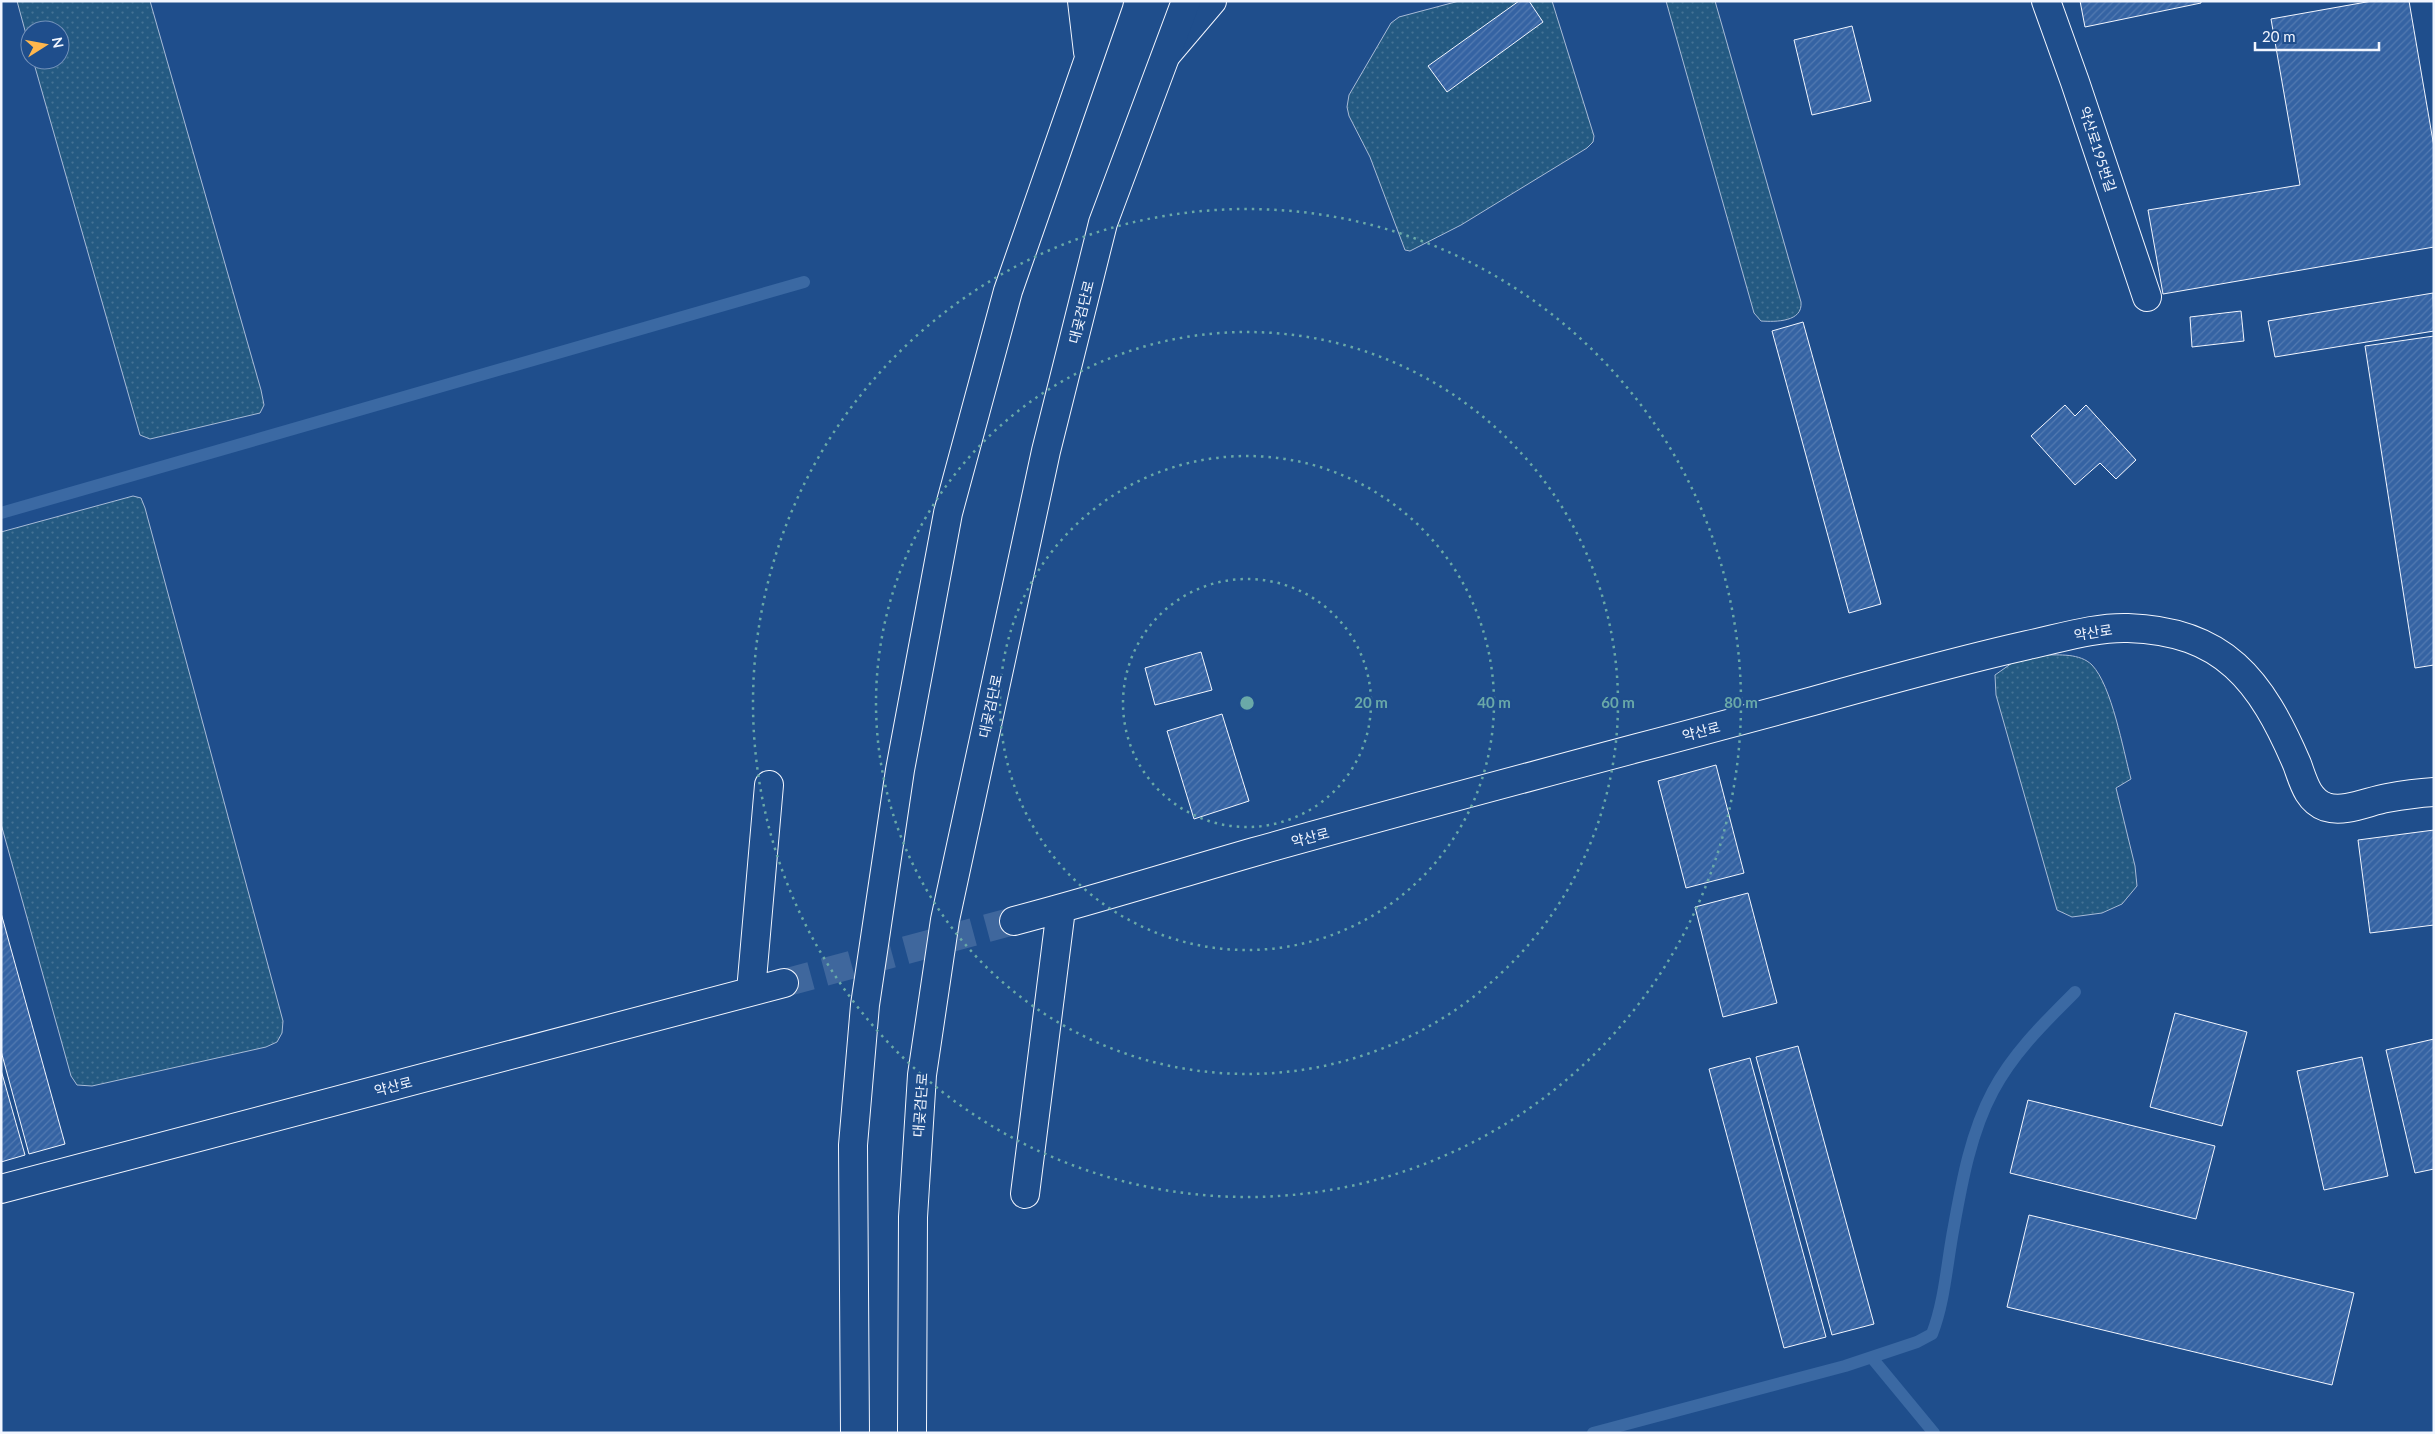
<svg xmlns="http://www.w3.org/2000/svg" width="2435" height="1434" font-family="Lato,'Noto Sans KR',sans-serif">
	<defs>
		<pattern id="park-dots" width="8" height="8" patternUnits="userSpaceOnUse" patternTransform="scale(1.25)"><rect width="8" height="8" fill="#245a82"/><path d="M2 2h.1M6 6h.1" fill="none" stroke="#447295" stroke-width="1.8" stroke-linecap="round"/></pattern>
		<pattern id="building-hatch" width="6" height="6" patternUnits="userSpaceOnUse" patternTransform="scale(1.25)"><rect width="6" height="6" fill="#3563a3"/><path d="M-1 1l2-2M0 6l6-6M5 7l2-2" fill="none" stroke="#537ab1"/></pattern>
	</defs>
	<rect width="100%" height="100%" fill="#1f4e8c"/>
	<!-- park -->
	<path fill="url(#park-dots)" stroke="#a8bbd7" d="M17 1H150L261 390 264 405 260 413 150 439 140 435 33 60H60V30H30V49Z
		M1459 1H1552L1594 136 1593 142 1587 148 1461 225 1410 251 1405 250 1370 157 1349 116 1347 107 1349 95 1391 23 1399 17Z
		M1666 1H1715L1801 302C1803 322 1776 322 1761 321L1754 313Z
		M133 496 141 498 145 508 283 1021 282 1033 277 1042 266 1047 92 1086 77 1085 71 1076 1 824V532Z
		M2044 655C2059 655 2080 653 2092 665 2112 686 2123 750 2131 779L2116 788 2135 866 2137 886 2122 904 2102 913 2072 917 2057 910 1996 695 1995 675 2012 663Z"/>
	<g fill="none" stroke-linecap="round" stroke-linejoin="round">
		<!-- stream -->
		<path stroke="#3b69a3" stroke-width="12" d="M1 513 804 282
			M1872 1358 1934 1433
			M1593 1433 1845 1366 1917 1342 1932 1334C1945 1301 1947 1261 1954 1226 1962 1181 1971 1132 1993 1091 2013 1053 2044 1023 2075 992"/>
	</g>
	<!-- building -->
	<path fill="url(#building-hatch)" stroke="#f2f6ff" d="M1519 1H1529L1543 22 1447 92 1428 66Z
		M2080 1H2201V3L2085 27Z
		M2372 1H2409L2434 147V247L2163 294 2148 210 2300 185 2271 19Z
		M1852 26 1871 101 1812 115 1794 40Z
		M2433 293 2434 331 2275 357 2268 321Z
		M2241 311 2244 341 2192 347 2190 317Z
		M1803 322 1881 604 1849 613 1772 331Z
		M2434 336V665L2415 668 2365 346Z
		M2065 405 2075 416 2086 405 2136 460 2116 479 2100 463 2075 485 2031 436Z
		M1201 652 1212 690 1155 705 1145 668Z
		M1222 714 1249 801 1194 819 1167 731Z
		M1716 765 1744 873 1686 888 1658 781Z
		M2434 830V925L2370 933 2358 840Z
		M1748 893 1777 1003 1723 1017 1695 907Z
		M1 913 65 1144 29 1154 1 1051Z
		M2175 1013 2247 1032 2222 1126 2150 1107Z
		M2434 1039V1169L2415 1173 2386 1050Z
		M1798 1046 1874 1324 1832 1335 1756 1057Z
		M2362 1057 2388 1176 2324 1190 2297 1071Z
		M1750 1058 1826 1337 1784 1348 1709 1069Z
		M1 1070 25 1155 1 1162Z
		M2028 1100 2215 1146 2196 1219 2010 1173Z
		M2029 1215 2354 1293 2332 1385 2007 1307Z"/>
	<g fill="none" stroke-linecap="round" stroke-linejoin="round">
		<!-- minor-tunnel -->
		<path stroke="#3f679d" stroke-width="28" stroke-dasharray="28 14" stroke-linecap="butt" d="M784 983 1014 921"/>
		<defs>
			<path id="minor" d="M2046 1 2075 82 2147 297
				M1167 54 1212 1
				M1014 921C1095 900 1174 875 1254 852 1436 801 1620 753 1802 704 1878 683 1952 662 2028 645 2061 638 2095 627 2128 628 2224 631 2261 680 2297 764 2303 780 2307 800 2326 807 2345 813 2369 801 2387 798 2403 795 2418 793 2434 792
				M751 991 769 785
				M1 1189 784 983
				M1025 1194 1061 909"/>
			<path id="major" d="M1082 1 1088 52
				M855 1433 853 1145 865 1005 900 770 948 513 1008 291 1109 1
				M912 1433 913 1217 922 1075 945 920 1046 451 1103 223 1186 1"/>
		</defs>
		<!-- minor casing -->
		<use href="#minor" stroke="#f2f6ff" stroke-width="30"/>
		<!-- major casing -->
		<use href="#major" stroke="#f2f6ff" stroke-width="30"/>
		<!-- minor -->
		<use href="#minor" stroke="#1f4e8c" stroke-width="28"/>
		<!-- major -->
		<use href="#major" stroke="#1f4e8c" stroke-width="28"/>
	</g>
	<!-- distance rings -->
	<g fill="none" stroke="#6aa9a8" stroke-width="2.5" stroke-dasharray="2.5 5">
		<circle cx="1247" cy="703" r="124"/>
		<circle cx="1247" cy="703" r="247"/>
		<circle cx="1247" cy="703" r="371"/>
		<circle cx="1247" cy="703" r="494"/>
	</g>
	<g text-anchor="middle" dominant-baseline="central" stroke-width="4" stroke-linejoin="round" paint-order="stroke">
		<!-- street labels -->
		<g font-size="14" fill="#f2f6ff" stroke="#1f4e8c">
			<text transform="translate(2098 149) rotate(72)">약산로195번길</text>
			<text transform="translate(1081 312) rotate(-76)">대곶검단로</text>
			<text transform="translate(2093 632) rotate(-9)">약산로</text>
			<text transform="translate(990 706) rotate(-78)">대곶검단로</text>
			<text transform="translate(1701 731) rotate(-15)">약산로</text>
			<text transform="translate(1310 837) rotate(-15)">약산로</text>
			<text transform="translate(393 1086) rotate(-15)">약산로</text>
			<text transform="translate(920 1105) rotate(-86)">대곶검단로</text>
		</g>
	</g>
	<circle cx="1247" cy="703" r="8" fill="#6aa9a8" stroke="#1f4e8c" stroke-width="2.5"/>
	<g font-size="15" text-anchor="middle" font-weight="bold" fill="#6aa9a8" stroke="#1f4e8c" stroke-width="4" stroke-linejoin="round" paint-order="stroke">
		<text x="1371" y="708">20 m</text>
		<text x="1494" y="708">40 m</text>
		<text x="1618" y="708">60 m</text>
		<text x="1741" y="708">80 m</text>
	</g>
	<!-- border -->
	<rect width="2435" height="1434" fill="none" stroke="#f2f6ff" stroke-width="5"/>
	<!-- north arrow -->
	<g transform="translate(45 45) rotate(79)"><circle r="24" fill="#1f4e8c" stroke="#7391ba"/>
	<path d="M0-4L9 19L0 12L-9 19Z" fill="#ffb74d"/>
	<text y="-8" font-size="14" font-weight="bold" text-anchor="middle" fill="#f2f6ff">N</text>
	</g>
	<!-- scale -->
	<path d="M2255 42v8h124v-8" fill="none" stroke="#f2f6ff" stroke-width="2.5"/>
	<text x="2262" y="42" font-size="15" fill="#f2f6ff" stroke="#1f4e8c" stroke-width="4" paint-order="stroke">20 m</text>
</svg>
